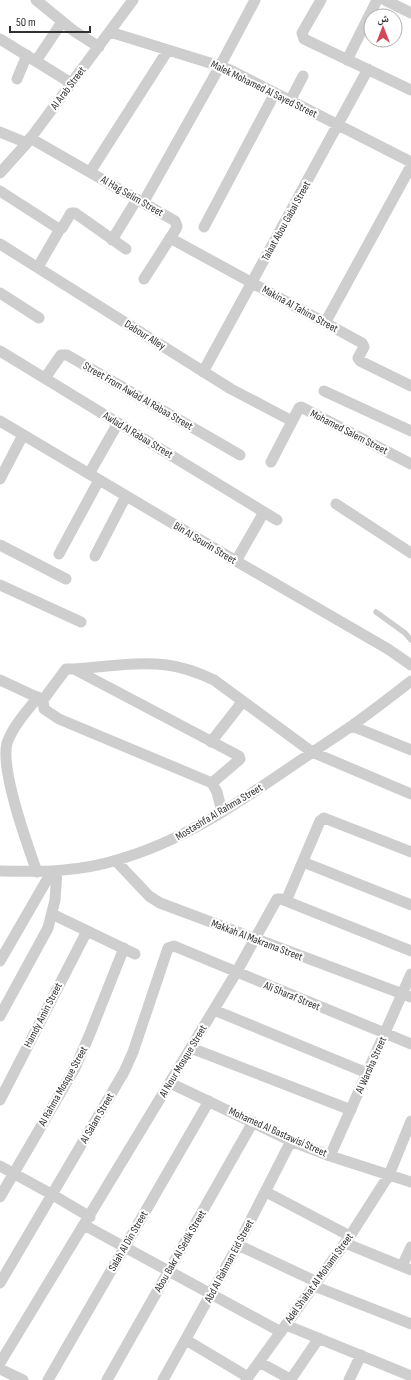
<svg xmlns="http://www.w3.org/2000/svg" width="411" height="1380" font-family="'Sofia Sans Condensed','Noto Naskh Arabic',sans-serif">
	<rect width="100%" height="100%" fill="#fff"/>
	<g fill="none" stroke-linecap="round" stroke-linejoin="round">
		<!-- lane -->
		<path stroke="#cecece" stroke-width="5.5" d="M376 612 405 633 411 640"/>
		<!-- street -->
		<path stroke="#cecece" stroke-width="11" d="M36 0 74 31 99 47
			M321 0 302 33 304 39 411 90
			M385 0 411 13
			M110 32 210 63 230 70 411 162
			M0 39 71 83
			M347 60 377 0
			M36 61 62 22
			M17 79 27 55
			M290 101 303 76
			M0 132 27 143
			M30 138 175 221 177 226 176 229 144 279
			M90 172 168 50
			M0 173 27 143 133 0
			M0 191 59 229 62 228 71 213H75L126 249
			M143 203 220 66 255 0
			M204 227 275 93
			M170 238 362 343 364 347 358 358 360 361 411 386
			M112 240 137 199
			M0 244 231 389 292 421
			M38 267 60 229
			M0 293 39 318
			M325 323 411 166
			M0 351 277 520
			M203 372 368 69
			M45 378 61 355H67L240 455
			M324 391 411 431
			M0 421 236 561 388 649 411 665
			M271 462 299 408 301 407 411 464
			M89 474 118 423
			M0 479 23 435
			M336 504 411 553
			M0 545 66 579
			M59 554 99 480
			M95 556 126 496
			M236 561 264 512
			M0 585 81 622
			M75 669C104 667 138 661 167 665 184 667 199 673 214 680L312 752 411 794
			M0 680 43 700
			M352 726 411 750
			M211 742 243 701
			M212 783 240 759 239 756 74 669H66L43 700 44 709 59 719 212 783 217 792 222 812
			M116 861 149 896 160 903 411 997
			M303 862 411 905
			M0 871C40 872 79 872 117 860 184 841 238 803 295 764 314 751 334 738 353 725 372 711 392 696 411 681
			M37 872C27 844 0 770 7 743 13 726 27 711 38 697
			M286 901 320 821 324 818 411 852
			M52 914 135 954
			M0 961 52 871
			M214 1010 367 1073
			M0 1016 48 928 55 900 57 871
			M191 1048 351 1110
			M170 1083 291 1141 330 1156 411 1182
			M0 1100 87 931
			M330 1156 411 974
			M0 1166 53 1195 90 1217
			M266 1192 350 1236
			M0 1197 75 1068 89 1036 124 948
			M84 1225 281 1332
			M345 1243 411 1270
			M238 1245 317 1282
			M402 1266 411 1247
			M0 1283 124 1072 133 1052 168 948 174 946 411 1044
			M314 1286 411 1324
			M286 1325 411 1376
			M186 1340 248 1377
			M259 1362 292 1380
			M0 1363 236 973 277 899H281L411 951
			M0 1369 23 1380
			M291 1379 319 1338
			M48 1380 209 1101
			M107 1380 253 1122
			M163 1380 238 1245 291 1141
			M246 1380 350 1236 389 1175 411 1121
			M349 1380 361 1355"/>
	</g>
	<g text-anchor="middle" dominant-baseline="central" stroke-width="4" stroke-linejoin="round" paint-order="stroke">
		<!-- street labels -->
		<g font-size="11" fill="#313131" stroke="#fff">
			<text transform="translate(68 88) rotate(-53)">Al Arab Street</text>
			<text transform="translate(264 89) rotate(26)">Malek Mohamed Al Sayed Street</text>
			<text transform="translate(132 196) rotate(30)">Al Hag Selim Street</text>
			<text transform="translate(286 221) rotate(-61)">Talaat Abou Gabal Street</text>
			<text transform="translate(300 309) rotate(29)">Makina Al Tahina Street</text>
			<text transform="translate(145 335) rotate(32)">Dabour Alley</text>
			<text transform="translate(138 396) rotate(30)">Street From Awlad Al Rabaa Street</text>
			<text transform="translate(349 432) rotate(27)">Mohamed Salem Street</text>
			<text transform="translate(138 435) rotate(31)">Awlad Al Rabaa Street</text>
			<text transform="translate(205 543) rotate(31)">Bin Al Sourin Street</text>
			<text transform="translate(219 812) rotate(-31)">Mostashfa Al Rahma Street</text>
			<text transform="translate(257 940) rotate(21)">Makkah Al Makrama Street</text>
			<text transform="translate(292 996) rotate(22)">Ali Sharaf Street</text>
			<text transform="translate(43 1015) rotate(-63)">Hamdy Amin Street</text>
			<text transform="translate(183 1061) rotate(-59)">Al Nour Mosque Street</text>
			<text transform="translate(371 1065) rotate(-66)">Al Warsha Street</text>
			<text transform="translate(63 1086) rotate(-61)">Al Rahma Mosque Street</text>
			<text transform="translate(97 1118) rotate(-60)">Al Salam Street</text>
			<text transform="translate(278 1132) rotate(24)">Mohamed Al Bastawisi Street</text>
			<text transform="translate(128 1241) rotate(-60)">Salah Al Din Street</text>
			<text transform="translate(180 1251) rotate(-60)">Abou Bakr Al Sedik Street</text>
			<text transform="translate(229 1261) rotate(-62)">Abd Al Rahman Eid Street</text>
			<text transform="translate(319 1278) rotate(-54)">Adel Shahat Al Mohami Street</text>
		</g>
	</g>
	<!-- north arrow -->
	<g transform="translate(383 28)"><circle r="19" fill="#ffffff" stroke="#adadad"/>
	<path d="M0-3L7 15L0 10L-7 15Z" fill="#d34759"/>
	<text y="-6" font-size="11" font-weight="bold" text-anchor="middle" fill="#313131">ش</text>
	</g>
	<!-- scale -->
	<path d="M10 26v6h80v-6" fill="none" stroke="#313131" stroke-width="2"/>
	<text x="16" y="26" font-size="12" fill="#313131" stroke="#ffffff" stroke-width="3" paint-order="stroke">50 m</text>
</svg>
